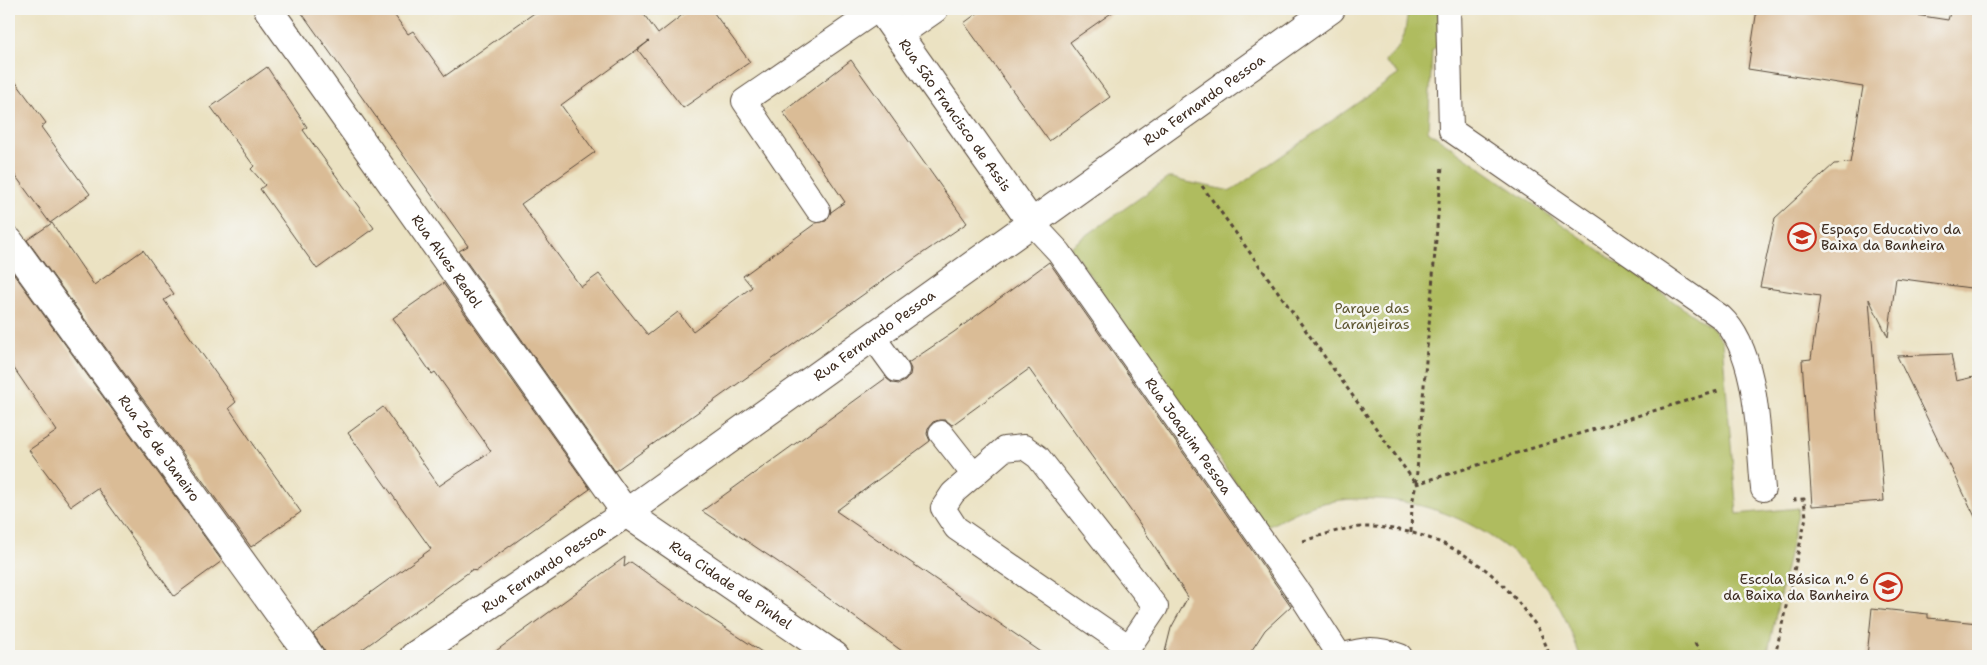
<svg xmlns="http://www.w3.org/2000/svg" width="1987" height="665" font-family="'Shantell Sans',sans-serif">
	<rect width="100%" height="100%" fill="#f6f6f2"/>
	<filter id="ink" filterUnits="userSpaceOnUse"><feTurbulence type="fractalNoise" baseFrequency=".02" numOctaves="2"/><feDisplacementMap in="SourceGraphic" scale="10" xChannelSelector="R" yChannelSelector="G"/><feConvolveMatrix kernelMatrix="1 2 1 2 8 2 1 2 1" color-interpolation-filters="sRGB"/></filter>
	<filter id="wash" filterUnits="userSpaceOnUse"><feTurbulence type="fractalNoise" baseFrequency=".0096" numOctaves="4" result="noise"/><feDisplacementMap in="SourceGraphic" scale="20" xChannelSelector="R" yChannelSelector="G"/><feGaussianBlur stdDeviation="1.12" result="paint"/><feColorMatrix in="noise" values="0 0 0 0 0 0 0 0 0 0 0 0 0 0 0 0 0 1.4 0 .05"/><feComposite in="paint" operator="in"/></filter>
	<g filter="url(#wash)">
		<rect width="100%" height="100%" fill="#ebe2c2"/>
		<!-- green -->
		<path fill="#afbc5e" stroke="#75733e" d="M1410 9H1438L1439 44 1432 51 1428 131 1713 329 1722 341 1737 514 1799 508 1767 656H1580C1573 636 1565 615 1553 597 1504 525 1410 485 1323 503 1304 507 1285 518 1267 527L1070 247 1168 178H1173L1182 181 1231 191 1399 74 1384 62C1391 56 1399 49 1402 40 1407 30 1405 19 1410 9Z"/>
		<g id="blocks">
			<!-- building -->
			<path fill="#dabc96" d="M299 9H390L408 34 413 31 445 76 540 9H640L658 34 690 9H711L750 62 683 108 638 50 649 41 561 105 595 152 521 204 581 287 599 274 648 335 678 312 693 331 752 287 743 276 816 223 826 221 831 212 845 202 783 112 851 60 967 223 895 272 615 471 459 251 468 246Z
				M983 9H1117L1070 42 1110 97 1049 141 964 23Z
				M1757 9H1774L1803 13 1804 9H1877L1948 20 1951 9 1978 13V289L1896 278 1888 337 1869 299 1884 501 1812 506 1802 360 1811 359 1820 296 1760 287 1775 218 1834 164 1850 163 1863 87 1748 69Z
				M267 67 307 127 303 130 374 228 317 269 260 189 265 185 251 169 254 166 211 107Z
				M9 73 46 123 41 127 90 194 50 223 9 167Z
				M52 223 94 285 143 250 174 294 164 300 236 402 229 408 254 445H253L301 512 251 547 27 240Z
				M1049 262 1291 606 1265 630 1248 656H1164L1171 628 1188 597 1136 518 1029 369 952 425 946 420H939L933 422 928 428 927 434 930 441 836 511 1047 656H909L778 562 702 511 886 378 892 383 899 384 905 381 910 375 911 369 908 363 954 332Z
				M9 267 222 561 174 596 97 488 71 506 29 450 57 431 9 361Z
				M443 283 590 489 475 571 473 569 353 656H328L313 634 431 549 348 433 383 407 439 486 491 451 435 372 432 374 393 318Z
				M1951 354 1956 381 1978 376V523L1897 356Z
				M625 557 624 567 631 562 701 612 768 656H489Z
				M1872 608 1928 614V618L1978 623V656H1867Z"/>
		</g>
	</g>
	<g filter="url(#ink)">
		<use href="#blocks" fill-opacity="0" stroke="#554637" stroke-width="1"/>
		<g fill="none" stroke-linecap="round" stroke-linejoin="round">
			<defs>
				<g id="lane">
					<path d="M1448 9 1451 130 1721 317C1759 352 1758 439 1763 489"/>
					<path d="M818 210 744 101 878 9"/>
					<path id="s1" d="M1031 222 1059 252 1304 600 1340 656"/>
					<path d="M873 337 897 370"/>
					<path d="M941 433 974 475"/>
					<path d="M1024 447 1038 457 1156 607 1129 647 956 528 943 508 953 493 1004 449Z"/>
					<path d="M1342 656C1365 648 1377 648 1400 656"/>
				</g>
				<g id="street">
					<path id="s2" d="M268 9 626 513 835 656"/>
					<path id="s3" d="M880 9 1031 222"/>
					<path d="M898 34 934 9"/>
					<path id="s4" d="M9 241 310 656"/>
					<path id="s5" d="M414 656 626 513 1331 9"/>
				</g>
			</defs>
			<!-- lane casing -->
			<use href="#lane" stroke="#554637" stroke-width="26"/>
			<!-- street casing -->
			<use href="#street" stroke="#554637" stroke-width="30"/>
			<!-- path -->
			<path stroke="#554637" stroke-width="3" stroke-dasharray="4 4" stroke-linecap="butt" d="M1202 186 1416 484
				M1416 483 1442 166
				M1411 532 1412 504 1416 484 1718 391
				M1303 541C1324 535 1347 526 1369 527 1431 528 1489 561 1524 610 1529 617 1536 624 1540 632 1544 640 1547 648 1550 656
				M1695 643 1701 656
				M1775 656 1806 517 1804 499 1793 500"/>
			<!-- lane -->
			<use href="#lane" stroke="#fff" stroke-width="24"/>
			<!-- street -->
			<use href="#street" stroke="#fff" stroke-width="28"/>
		</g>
	</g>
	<!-- icons -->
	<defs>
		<symbol id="school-ring" viewBox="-11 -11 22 22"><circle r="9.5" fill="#f6f6f2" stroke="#c8321e" stroke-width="1.5"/><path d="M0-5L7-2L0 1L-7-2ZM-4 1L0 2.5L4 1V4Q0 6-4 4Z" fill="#c8321e"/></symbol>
	</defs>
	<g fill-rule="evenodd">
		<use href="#school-ring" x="1786" y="221" width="32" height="32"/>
		<use href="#school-ring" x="1872" y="571" width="32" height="32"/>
	</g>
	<g text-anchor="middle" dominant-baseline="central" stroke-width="5" stroke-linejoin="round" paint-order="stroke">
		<!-- street labels -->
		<g font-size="14" fill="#3b2a1e" stroke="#f6f6f2">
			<text stroke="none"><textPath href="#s5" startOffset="966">Rua Fernando Pessoa</textPath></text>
			<text stroke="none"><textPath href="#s3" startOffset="130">Rua São Francisco de Assis</textPath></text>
			<text stroke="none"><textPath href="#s2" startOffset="309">Rua Alves Redol</textPath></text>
			<text stroke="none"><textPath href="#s5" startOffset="561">Rua Fernando Pessoa</textPath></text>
			<text stroke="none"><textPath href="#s1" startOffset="266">Rua Joaquim Pessoa</textPath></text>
			<text stroke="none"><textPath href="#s4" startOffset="256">Rua 26 de Janeiro</textPath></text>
			<text stroke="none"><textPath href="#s5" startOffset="156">Rua Fernando Pessoa</textPath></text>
			<text stroke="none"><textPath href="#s2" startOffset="745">Rua Cidade de Pinhel</textPath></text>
		</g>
		<!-- poi labels -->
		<g font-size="14" fill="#3b2a1e" stroke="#f6f6f2" text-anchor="start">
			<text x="1821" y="229">Espaço Educativo da<tspan x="1821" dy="16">Baixa da Banheira</tspan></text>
			<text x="1869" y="579" text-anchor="end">Escola Básica n.º 6<tspan x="1869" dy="16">da Baixa da Banheira</tspan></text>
		</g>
		<!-- park labels -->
		<g font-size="14" fill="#5e5631" stroke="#f6f6f2">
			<text x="1372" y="308">Parque das<tspan x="1372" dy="16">Laranjeiras</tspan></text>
		</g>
	</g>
	<!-- margin -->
	<rect width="1987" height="665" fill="none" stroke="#f6f6f2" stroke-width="30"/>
</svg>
